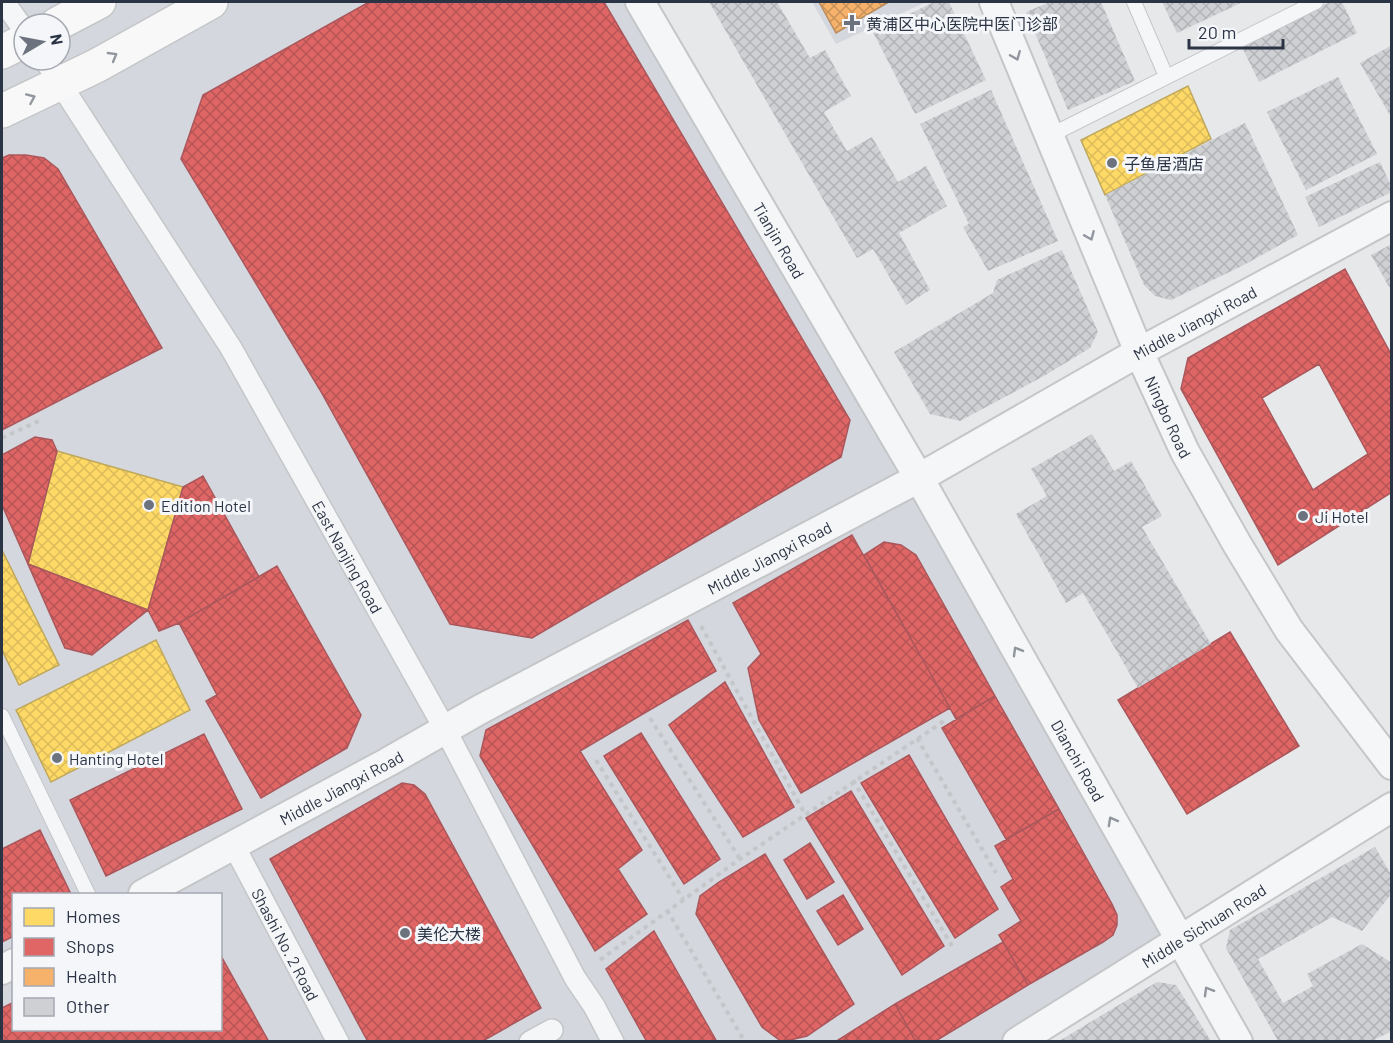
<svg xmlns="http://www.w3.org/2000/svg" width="1393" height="1043" font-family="Barlow,'Noto Sans SC',sans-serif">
	<defs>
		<pattern id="homes-cross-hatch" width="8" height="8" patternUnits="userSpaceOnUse" patternTransform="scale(1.5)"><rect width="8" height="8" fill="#ffd966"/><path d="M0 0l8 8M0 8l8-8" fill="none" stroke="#dbbb5a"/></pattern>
		<pattern id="shops-cross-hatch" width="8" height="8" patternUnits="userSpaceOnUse" patternTransform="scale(1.5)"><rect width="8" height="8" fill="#e06666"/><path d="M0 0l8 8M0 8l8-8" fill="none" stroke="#b65556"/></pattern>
		<pattern id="health-cross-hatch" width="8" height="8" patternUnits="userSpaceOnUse" patternTransform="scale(1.5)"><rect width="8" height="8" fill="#f6b26b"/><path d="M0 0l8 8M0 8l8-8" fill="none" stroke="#c7925a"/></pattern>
		<pattern id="building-cross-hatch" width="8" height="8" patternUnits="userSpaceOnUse" patternTransform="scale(1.5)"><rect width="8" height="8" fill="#ced0d3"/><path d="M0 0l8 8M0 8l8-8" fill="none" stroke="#b1b3b6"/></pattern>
	</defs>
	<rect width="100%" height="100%" fill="#e6e8ea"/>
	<!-- built -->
	<path fill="#d4d7dd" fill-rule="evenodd" d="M2 2H640L1179 939 1019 1041 2 1042ZM24 24H60V60H24ZM14 894H220V1030H14Z
		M812 2H926L836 44Z"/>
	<!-- homes -->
	<path fill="url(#homes-cross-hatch)" stroke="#bfa85c" stroke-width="1.5" d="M1188 86 1211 139 1105 195 1081 140Z
		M57 451 183 487 148 610 28 564Z
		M2 550 59 665 19 685 2 650Z
		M156 640 190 710 51 782 16 710Z"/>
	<!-- shops -->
	<path fill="url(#shops-cross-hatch)" stroke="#aa575c" stroke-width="1.5" fill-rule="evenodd" d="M369 2H604L850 420 841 457 532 638 450 624 320 390 181 159 203 95Z
		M9 155H26L44 158 58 169 162 348 2 430V158Z
		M1345 269 1392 356V492L1278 565 1181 389 1188 358ZM1319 364 1368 454 1313 490 1262 398Z
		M35 437 52 440 57 451 28 564 2 505V455Z
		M203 476 259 577 179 623 159 631 148 610 183 487Z
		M852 535 950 708 801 793 759 720 748 668 761 654 733 603Z
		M884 542 901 545 916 555 995 696 956 719 864 555Z
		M28 564 148 610 92 655 65 648Z
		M277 566 361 715 347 748 261 798 206 701 217 695 179 623Z
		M688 620 716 671 580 751 642 850 618 869 647 914 595 951 480 756 486 730Z
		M1230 632 1299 746 1187 814 1118 700Z
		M725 682 794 807 743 837 669 725Z
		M995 696 1059 809 1006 839 942 728Z
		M641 733 720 859 684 884 604 756Z
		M204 734 242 809 106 876 70 800Z
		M909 755 998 909 955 938 861 783Z
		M402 783 414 785 425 794 541 1008 481 1042H368L270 859Z
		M851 791 944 946 902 975 806 818Z
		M1059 809 1112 904 1117 915V925L1113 935 1103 942 1028 985 999 935 1021 921 1001 887 1013 879 995 846Z
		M40 830 71 894H14V936L2 942V849Z
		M810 843 834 882 807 899 784 860Z
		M765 854 854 1004 807 1036 782 1042 762 1027 696 914 700 896 719 882Z
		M843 895 863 929 838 945 817 911Z
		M654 931 717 1042H647L606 969Z
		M1003 942 1028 985 934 1042H916L895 1004Z
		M220 954 269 1042H2V1008L14 1002V1030H220Z
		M895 1004 916 1042H835Z"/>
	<!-- health -->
	<path fill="url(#health-cross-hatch)" stroke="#b98c60" stroke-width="1.5" d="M819 2H886L887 3 836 33Z"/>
	<!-- building -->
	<path fill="url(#building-cross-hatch)" d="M709 2H777L810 58 825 50 851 96 824 112 847 151 872 137 898 182 926 166 947 206 899 233 930 290 906 305 873 249 857 258Z
		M934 2H949L986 80 915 114 873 32Z
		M1050 2H1101L1135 81 1068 110 1026 12Z
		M1162 2H1243L1177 33Z
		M1330 2H1342L1357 33 1259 82 1241 45Z
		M1392 45V119L1360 63Z
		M1338 77 1377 154 1306 190 1267 112Z
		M991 90 1058 241 988 271 963 227 969 224 920 124Z
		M1245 123 1298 235 1242 266 1171 300 1155 296 1144 285 1105 195Z
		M1380 162 1392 188V192L1319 227 1305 197Z
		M1392 244V292L1371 255Z
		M1062 250 1098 332 1090 348 1044 376 960 421 930 414 894 352 993 293 997 280Z
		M1092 434 1114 471 1131 461 1162 516 1142 527 1211 644 1138 688 1083 593 1066 603 1016 514 1047 496 1031 469Z
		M1375 847 1392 876V893L1362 931 1332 917 1258 959 1283 1003 1313 986 1307 974 1362 944 1392 963V1031L1372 1041H1344L1343 1039 1339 1041H1278L1226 948 1230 930Z
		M1157 982 1176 985 1211 1041H1059Z"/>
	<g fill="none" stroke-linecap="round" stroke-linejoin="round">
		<defs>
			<path id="service" d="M1134 2 1166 76
				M1049 136 1316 2
				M2 716 88 894"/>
			<g id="pedestrian">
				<path d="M4 2 24 30"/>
				<path id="s1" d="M45 60 231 348 445 729 575 978 594 1006 613 1042"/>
				<path id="s2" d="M234 846 338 1042"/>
				<path d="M530 1042 552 1030"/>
			</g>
			<g id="minor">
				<path id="s3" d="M640 2 919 478 1238 1042"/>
				<path id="s4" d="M994 2 1139 352 1185 452 1237 544 1289 630 1392 765"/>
				<path id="s5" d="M143 894 388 762 481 709 919 478 1139 352 1392 216"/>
				<path d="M2 970 14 963"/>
				<path id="s6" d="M1017 1042 1392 807"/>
			</g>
			<path id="secondary" d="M57 24 99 2
				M2 52 24 41
				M2 111 96 66 211 2"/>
		</defs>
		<!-- service casing -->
		<use href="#service" stroke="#c4c6c8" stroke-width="16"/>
		<!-- pedestrian casing -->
		<use href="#pedestrian" stroke="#c4c6c8" stroke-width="24"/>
		<!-- minor casing -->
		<use href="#minor" stroke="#c4c6c8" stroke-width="32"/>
		<!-- secondary casing -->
		<use href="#secondary" stroke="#c4c6c8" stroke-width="36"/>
		<!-- path -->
		<path stroke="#c5c6ca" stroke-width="4" stroke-dasharray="4.5 4.5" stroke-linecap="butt" d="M2 438 43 419
			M701 626 805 814
			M650 718 740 859
			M917 738 996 873
			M596 760 683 899
			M853 780 952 946
			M667 910 745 1042
			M600 960 740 859 944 721"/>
		<!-- service -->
		<use href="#service" stroke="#f5f6f7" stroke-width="14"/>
		<!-- pedestrian -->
		<use href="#pedestrian" stroke="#f5f6f7" stroke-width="21"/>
		<!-- minor -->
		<use href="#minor" stroke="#f5f6f7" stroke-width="28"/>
		<!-- secondary -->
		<use href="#secondary" stroke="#f8f8f8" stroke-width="33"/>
	</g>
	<!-- one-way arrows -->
	<defs><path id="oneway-chevron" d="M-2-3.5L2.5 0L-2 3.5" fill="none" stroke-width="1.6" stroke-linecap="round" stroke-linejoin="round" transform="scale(1.5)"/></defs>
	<g stroke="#92969e">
		<use href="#oneway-chevron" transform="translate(113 56) rotate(-30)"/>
		<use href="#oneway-chevron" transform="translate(31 98) rotate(-24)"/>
	</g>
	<g stroke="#90959e">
		<use href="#oneway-chevron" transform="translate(1016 56) rotate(68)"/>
		<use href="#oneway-chevron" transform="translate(1090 236) rotate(67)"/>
		<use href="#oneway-chevron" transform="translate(1017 651) rotate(-120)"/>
		<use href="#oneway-chevron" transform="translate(1112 821) rotate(-119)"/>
		<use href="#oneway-chevron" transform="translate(1208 991) rotate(-120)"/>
	</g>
	<!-- markers -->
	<g fill="#6c737f" stroke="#f4f6f9" stroke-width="2">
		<path d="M849 14h6v6h6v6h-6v6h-6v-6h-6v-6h6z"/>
		<circle cx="1112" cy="163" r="6"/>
		<circle cx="149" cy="505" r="6"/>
		<circle cx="1303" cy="516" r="6"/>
		<circle cx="57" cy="758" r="6"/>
		<circle cx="405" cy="933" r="6"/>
	</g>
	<g text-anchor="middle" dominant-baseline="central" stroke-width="6" stroke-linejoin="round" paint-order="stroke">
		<!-- poi labels -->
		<g font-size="16" fill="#2b3445" stroke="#f4f6f9" text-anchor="start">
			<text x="866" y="23">黄浦区中心医院中医门诊部</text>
			<text x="1124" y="163">子鱼居酒店</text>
			<text x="161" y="505">Edition Hotel</text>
			<text x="1315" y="516">Ji Hotel</text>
			<text x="69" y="758">Hanting Hotel</text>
			<text x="417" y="933">美伦大楼</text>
		</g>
		<!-- street labels -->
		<g font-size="16" fill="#2b3445" stroke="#f4f6f9">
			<text stroke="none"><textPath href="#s3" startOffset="276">Tianjin Road</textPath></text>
			<text stroke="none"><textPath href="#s5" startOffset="1197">Middle Jiangxi Road</textPath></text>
			<text stroke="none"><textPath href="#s4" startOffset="450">Ningbo Road</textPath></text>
			<text stroke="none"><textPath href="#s1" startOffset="582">East Nanjing Road</textPath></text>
			<text stroke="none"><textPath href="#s5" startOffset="711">Middle Jiangxi Road</textPath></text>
			<text stroke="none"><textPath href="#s3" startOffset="876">Dianchi Road</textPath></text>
			<text stroke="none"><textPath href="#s5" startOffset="225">Middle Jiangxi Road</textPath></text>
			<text stroke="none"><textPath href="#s6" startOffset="220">Middle Sichuan Road</textPath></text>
			<text stroke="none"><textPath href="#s2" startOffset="111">Shashi No. 2 Road</textPath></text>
		</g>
	</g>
	<!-- border -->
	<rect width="1393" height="1043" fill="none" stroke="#2b3445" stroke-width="6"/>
	<!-- legend -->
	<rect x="12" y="893" width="210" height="138" fill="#f4f6f9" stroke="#a4a8b1" stroke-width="1.5"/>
	<rect x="24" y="908" width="30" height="18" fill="#ffd966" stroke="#a4a8b1" stroke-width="1.5"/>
	<text x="66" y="923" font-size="18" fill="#2b3445">Homes</text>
	<rect x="24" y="938" width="30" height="18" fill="#e06666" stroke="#a4a8b1" stroke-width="1.5"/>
	<text x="66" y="953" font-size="18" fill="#2b3445">Shops</text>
	<rect x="24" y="968" width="30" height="18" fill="#f6b26b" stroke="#a4a8b1" stroke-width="1.5"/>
	<text x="66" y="983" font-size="18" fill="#2b3445">Health</text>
	<rect x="24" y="998" width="30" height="18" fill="#ced0d3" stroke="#a4a8b1" stroke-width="1.5"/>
	<text x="66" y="1013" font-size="18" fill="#2b3445">Other</text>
	<!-- north arrow -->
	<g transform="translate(42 42) rotate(80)"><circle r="28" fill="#f4f6f9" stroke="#a4a8b1" stroke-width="1.5"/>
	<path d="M0-4.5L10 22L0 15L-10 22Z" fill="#6c737f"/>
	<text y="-9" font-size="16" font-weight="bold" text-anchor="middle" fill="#2b3445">N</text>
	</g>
	<!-- scale -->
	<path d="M1189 39v9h94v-9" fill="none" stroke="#2b3445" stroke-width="3"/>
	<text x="1198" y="39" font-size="18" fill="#2b3445" stroke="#f4f6f9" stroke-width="4.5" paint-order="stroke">20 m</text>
</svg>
